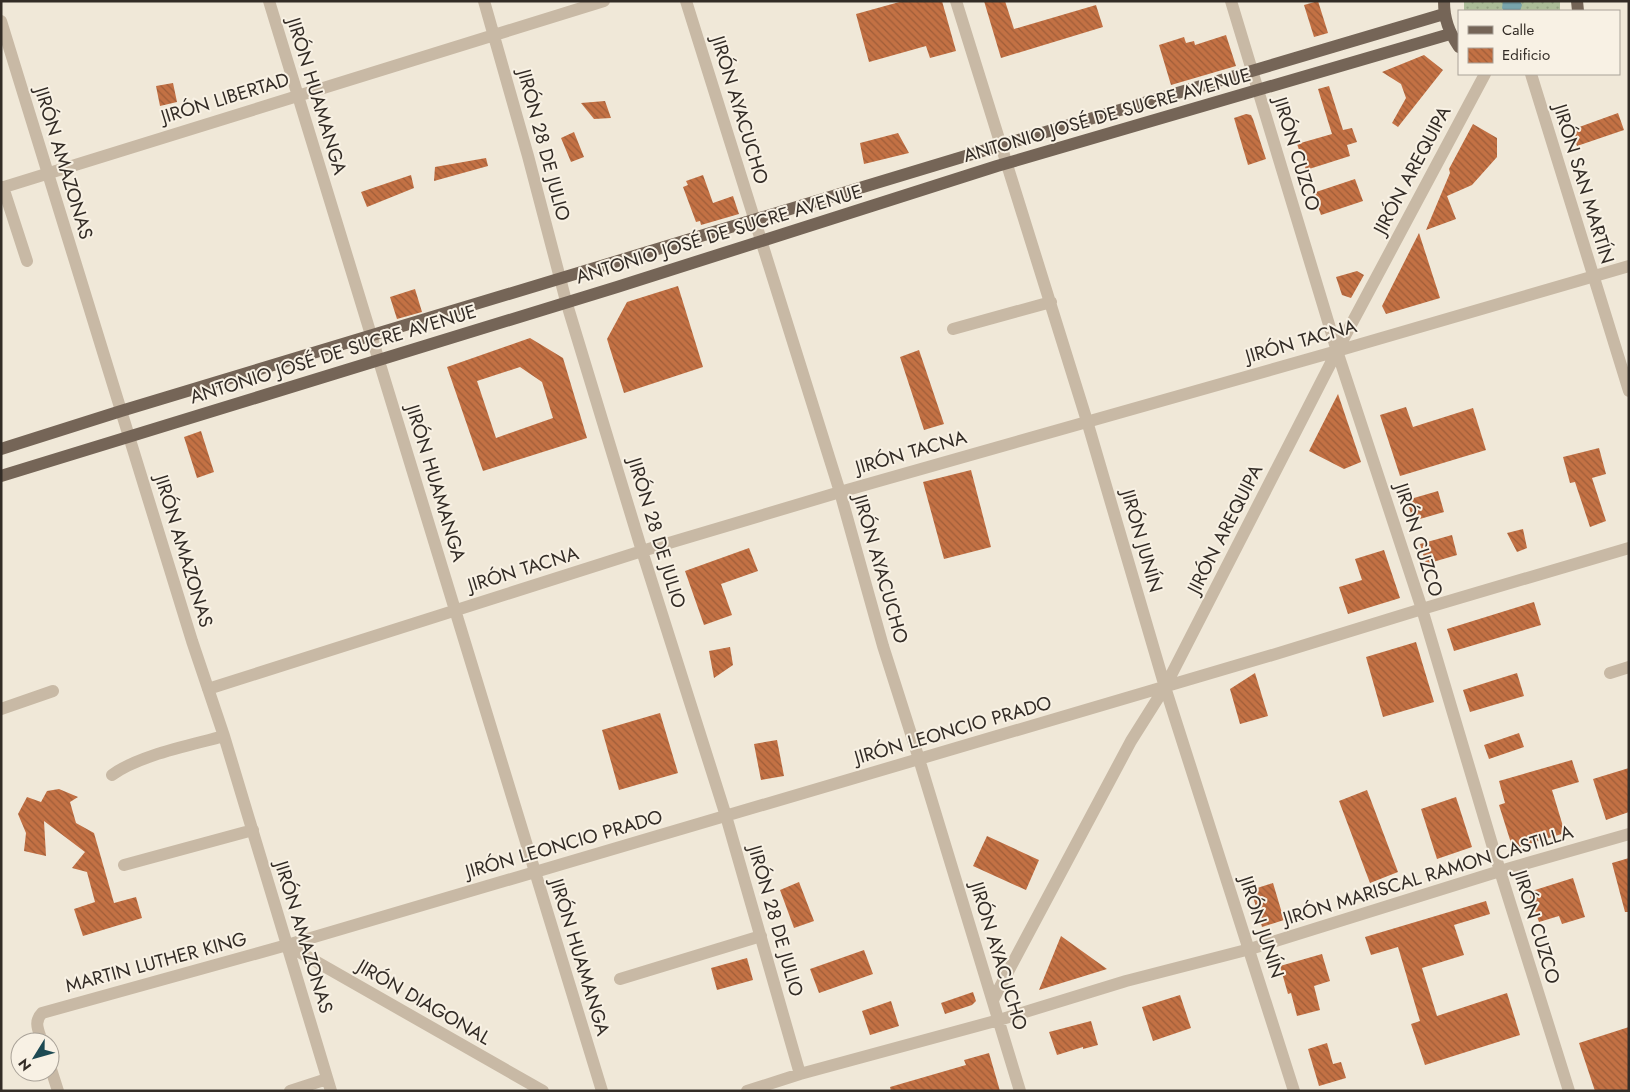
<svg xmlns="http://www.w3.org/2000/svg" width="1630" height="1092" font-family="Jost,sans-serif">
	<defs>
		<pattern id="park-dots" width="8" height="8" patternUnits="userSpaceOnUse" patternTransform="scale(1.25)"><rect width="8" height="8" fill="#adbe99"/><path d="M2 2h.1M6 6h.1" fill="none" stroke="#95a384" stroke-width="1.8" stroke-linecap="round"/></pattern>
		<pattern id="water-rules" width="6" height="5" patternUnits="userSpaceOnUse" patternTransform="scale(1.25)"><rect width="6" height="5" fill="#78a4ac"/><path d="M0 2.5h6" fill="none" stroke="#63868c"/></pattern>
		<pattern id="building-back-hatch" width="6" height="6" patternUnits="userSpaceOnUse" patternTransform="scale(1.25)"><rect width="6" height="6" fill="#c37144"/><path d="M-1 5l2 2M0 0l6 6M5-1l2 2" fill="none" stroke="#9f5d39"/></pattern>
	</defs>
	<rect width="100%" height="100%" fill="#f0e8d8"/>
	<!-- park -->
	<path fill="url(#park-dots)" d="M1464 1H1560V11H1464Z"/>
	<!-- water -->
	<path fill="url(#water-rules)" d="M1503 1H1520L1522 5 1520 11H1504L1502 8Z"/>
	<!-- building -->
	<path fill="url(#building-back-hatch)" fill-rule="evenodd" d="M903 1H942L956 51 930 58 926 46 869 62 856 14Z
		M984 1H1005L1014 29 1096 5 1103 27 1001 58Z
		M1318 1 1328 33 1314 37 1304 5Z
		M1226 35 1236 66 1171 85 1159 45 1184 37 1186 43 1194 41 1195 45Z
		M1424 55 1443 70 1398 127 1392 123 1406 98 1401 84 1382 72Z
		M173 83 177 102 160 106 156 86Z
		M1329 86 1343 130 1352 128 1357 142 1347 145 1350 156 1306 170 1297 144 1332 134 1318 89Z
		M605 101 611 118 594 119 581 103Z
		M1618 113 1624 130 1577 146 1571 130Z
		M1246 114 1251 115 1253 119 1266 159 1248 165 1234 118Z
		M1473 124 1497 138V157L1472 185 1447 196 1456 219 1426 230 1450 173 1449 169Z
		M574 132 584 157 571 162 561 138Z
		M898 133 909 153 864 164 860 143Z
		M486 158 488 166 434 181 435 167Z
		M411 175 414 188 367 207 361 192Z
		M703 175 713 203 733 196 739 214 701 225 700 221 696 222 683 187 688 185 686 181Z
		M1355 179 1363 201 1321 215 1313 193Z
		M1419 233 1440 298 1386 314 1382 306Z
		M1357 271 1364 275 1351 298 1342 295 1336 277Z
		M678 286 703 367 624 393 607 339 627 302Z
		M415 289 422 312 397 319 390 297Z
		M530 338 563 358 587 438 483 471 447 367ZM520 367 542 382 553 418 496 438 477 381Z
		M919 350 944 424 924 430 900 357Z
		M1338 394 1361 462 1344 469 1309 451Z
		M1406 407 1413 427 1473 408 1486 450 1400 476 1380 415Z
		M201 431 214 472 197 478 184 437Z
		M1599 448 1606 474 1592 478 1606 521 1590 527 1575 482 1570 483 1563 457Z
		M971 470 991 547 944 559 923 482Z
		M1438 491 1444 512 1413 521 1407 500Z
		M1523 529 1527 548 1517 552 1507 533Z
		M1452 535 1457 555 1426 564 1420 544Z
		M749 548 758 571 721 584 732 615 704 625 685 571Z
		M1384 550 1400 598 1348 614 1339 587 1362 580 1355 559Z
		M1534 602 1541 625 1454 651 1447 629Z
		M1416 642 1434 702 1383 717 1366 657Z
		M730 647 733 665 714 678 709 651Z
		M1255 673 1268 716 1240 724 1230 689Z
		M1517 673 1524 696 1470 712 1463 690Z
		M660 713 678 773 619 790 602 730Z
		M1519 733 1524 747 1489 759 1484 745Z
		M777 740 784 776 761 780 754 744Z
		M1572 760 1579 782 1552 790 1565 833 1519 847 1511 843 1499 805 1505 803 1499 781Z
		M1629 768V812L1606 820 1593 779Z
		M59 789 78 797 70 802 76 823 94 833 114 903 136 897 142 918 83 936 74 909 95 902 87 872 72 868 85 852 44 821 46 856 24 851 26 833 18 814 27 797 41 802 47 791Z
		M1367 790 1398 872 1370 883 1339 801Z
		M1456 797 1472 847 1437 859 1421 809Z
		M987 836 1039 860 1026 890 973 866Z
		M1629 858V912H1625L1612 863Z
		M1573 878 1585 917 1562 924 1559 916 1539 922 1530 897 1535 890Z
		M799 882 814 921 794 928 780 890Z
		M1273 883 1284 920 1262 927 1251 890Z
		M1486 901 1490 914 1454 925 1464 955 1422 968 1437 1016 1507 993 1520 1035 1425 1065 1411 1024 1420 1021 1398 947 1371 955 1365 937Z
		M1061 936 1107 969 1039 990Z
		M864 950 873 974 819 993 810 969Z
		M1322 954 1330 981 1314 986 1320 1010 1297 1016 1291 993 1288 994 1280 966Z
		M747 958 753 980 717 990 711 968Z
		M973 992 976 1001 972 1005 945 1014 941 1003Z
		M1180 995 1191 1028 1153 1041 1142 1007Z
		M891 1001 899 1026 870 1035 862 1011Z
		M1091 1021 1098 1045 1083 1049V1047L1057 1055 1049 1032Z
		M1629 1027V1091H1595L1579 1043Z
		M1327 1043 1333 1064 1341 1062 1346 1078 1319 1086 1308 1049Z
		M989 1053 1000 1091H891L890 1087 966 1065 964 1060Z"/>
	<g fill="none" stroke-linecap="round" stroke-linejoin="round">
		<!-- minor -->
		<path stroke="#c8b9a5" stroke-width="12" d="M269 1 602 1091
			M484 1 528 156 566 301 642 551 726 816 800 1074
			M686 1 840 492 883 646 919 759 1020 1091
			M956 1 1087 421 1165 687 1294 1091
			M1231 1 1337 351 1422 609 1500 871 1569 1091
			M1 21 192 641 224 736 331 1091
			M1531 74 1629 391
			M3 187 27 261
			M1 188 604 1
			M953 329 1051 302
			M1610 673 1629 667
			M208 689 642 551 840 492 1337 351 1629 266
			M1 709 53 691
			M112 775C139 755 192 745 224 736
			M124 865 253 830
			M287 945 543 1091
			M620 979 761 936
			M993 1000 1131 741 1165 687 1337 351 1485 74
			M42 1042C39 1031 33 1022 42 1013L287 945 1279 653 1422 609 1629 548
			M50 1066 58 1091
			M290 1091 327 1079
			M747 1091 800 1074 999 1020 1126 981 1250 949 1500 871 1629 834"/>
		<!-- major -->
		<path stroke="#756557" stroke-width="12" d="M1444 1C1444 19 1449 32 1459 47
			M1577 1 1578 11
			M1 449 121 411 1002 145 1444 14
			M1 476 617 287 997 166 1450 34"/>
	</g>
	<g text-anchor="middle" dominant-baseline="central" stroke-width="4" stroke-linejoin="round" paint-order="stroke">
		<!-- street labels -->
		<g font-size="19" fill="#332c26" stroke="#f8f1e4">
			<text transform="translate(317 96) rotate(73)">JIRÓN HUAMANGA</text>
			<text transform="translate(225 98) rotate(-17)">JIRÓN LIBERTAD</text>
			<text transform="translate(740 110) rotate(73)">JIRÓN AYACUCHO</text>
			<text transform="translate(1107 115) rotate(-16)">ANTONIO JOSÉ DE SUCRE AVENUE</text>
			<text transform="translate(544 145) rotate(75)">JIRÓN 28 DE JULIO</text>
			<text transform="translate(1297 154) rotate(73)">JIRÓN CUZCO</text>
			<text transform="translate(64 163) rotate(73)">JIRÓN AMAZONAS</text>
			<text transform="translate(1412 170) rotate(-62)">JIRÓN AREQUIPA</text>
			<text transform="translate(1584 184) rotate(73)">JIRÓN SAN MARTÍN</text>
			<text transform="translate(719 234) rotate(-17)">ANTONIO JOSÉ DE SUCRE AVENUE</text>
			<text transform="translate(1301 341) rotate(-16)">JIRÓN TACNA</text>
			<text transform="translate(333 354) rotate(-17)">ANTONIO JOSÉ DE SUCRE AVENUE</text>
			<text transform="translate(911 452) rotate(-16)">JIRÓN TACNA</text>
			<text transform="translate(436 483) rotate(73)">JIRÓN HUAMANGA</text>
			<text transform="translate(1225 529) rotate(-63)">JIRÓN AREQUIPA</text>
			<text transform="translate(657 533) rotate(73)">JIRÓN 28 DE JULIO</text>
			<text transform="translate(1419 540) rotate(72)">JIRÓN CUZCO</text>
			<text transform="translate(1142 541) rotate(74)">JIRÓN JUNÍN</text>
			<text transform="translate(184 551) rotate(73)">JIRÓN AMAZONAS</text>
			<text transform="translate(523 569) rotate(-17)">JIRÓN TACNA</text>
			<text transform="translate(881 569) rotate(74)">JIRÓN AYACUCHO</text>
			<text transform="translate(953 730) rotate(-16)">JIRÓN LEONCIO PRADO</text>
			<text transform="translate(564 844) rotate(-16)">JIRÓN LEONCIO PRADO</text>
			<text transform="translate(1428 875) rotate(-17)">JIRÓN MARISCAL RAMON CASTILLA</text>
			<text transform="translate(776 921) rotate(74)">JIRÓN 28 DE JULIO</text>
			<text transform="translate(1262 927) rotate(72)">JIRÓN JUNÍN</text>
			<text transform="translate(1537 927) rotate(73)">JIRÓN CUZCO</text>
			<text transform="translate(304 937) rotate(73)">JIRÓN AMAZONAS</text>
			<text transform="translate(999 956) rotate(73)">JIRÓN AYACUCHO</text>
			<text transform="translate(580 957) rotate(73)">JIRÓN HUAMANGA</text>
			<text transform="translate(156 962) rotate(-15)">MARTIN LUTHER KING</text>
			<text transform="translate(424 1002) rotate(30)">JIRÓN DIAGONAL</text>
		</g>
	</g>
	<!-- border -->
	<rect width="1630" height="1092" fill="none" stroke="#332c26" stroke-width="5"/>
	<!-- legend -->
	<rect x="1458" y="10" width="162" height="65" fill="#f8f1e4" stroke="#a9a298"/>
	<rect x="1468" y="26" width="25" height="8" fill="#756557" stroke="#a9a298"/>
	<text x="1502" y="35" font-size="15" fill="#332c26">Calle</text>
	<rect x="1468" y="48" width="25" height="15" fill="url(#building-back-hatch)" stroke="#a9a298"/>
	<text x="1502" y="60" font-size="15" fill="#332c26">Edificio</text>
	<!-- north arrow -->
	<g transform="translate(35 1057) rotate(233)"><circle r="24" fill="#f8f1e4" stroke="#a9a298"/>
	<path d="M0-4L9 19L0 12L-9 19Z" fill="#1d4a53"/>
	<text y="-8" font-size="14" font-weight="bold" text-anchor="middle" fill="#332c26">N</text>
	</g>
</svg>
